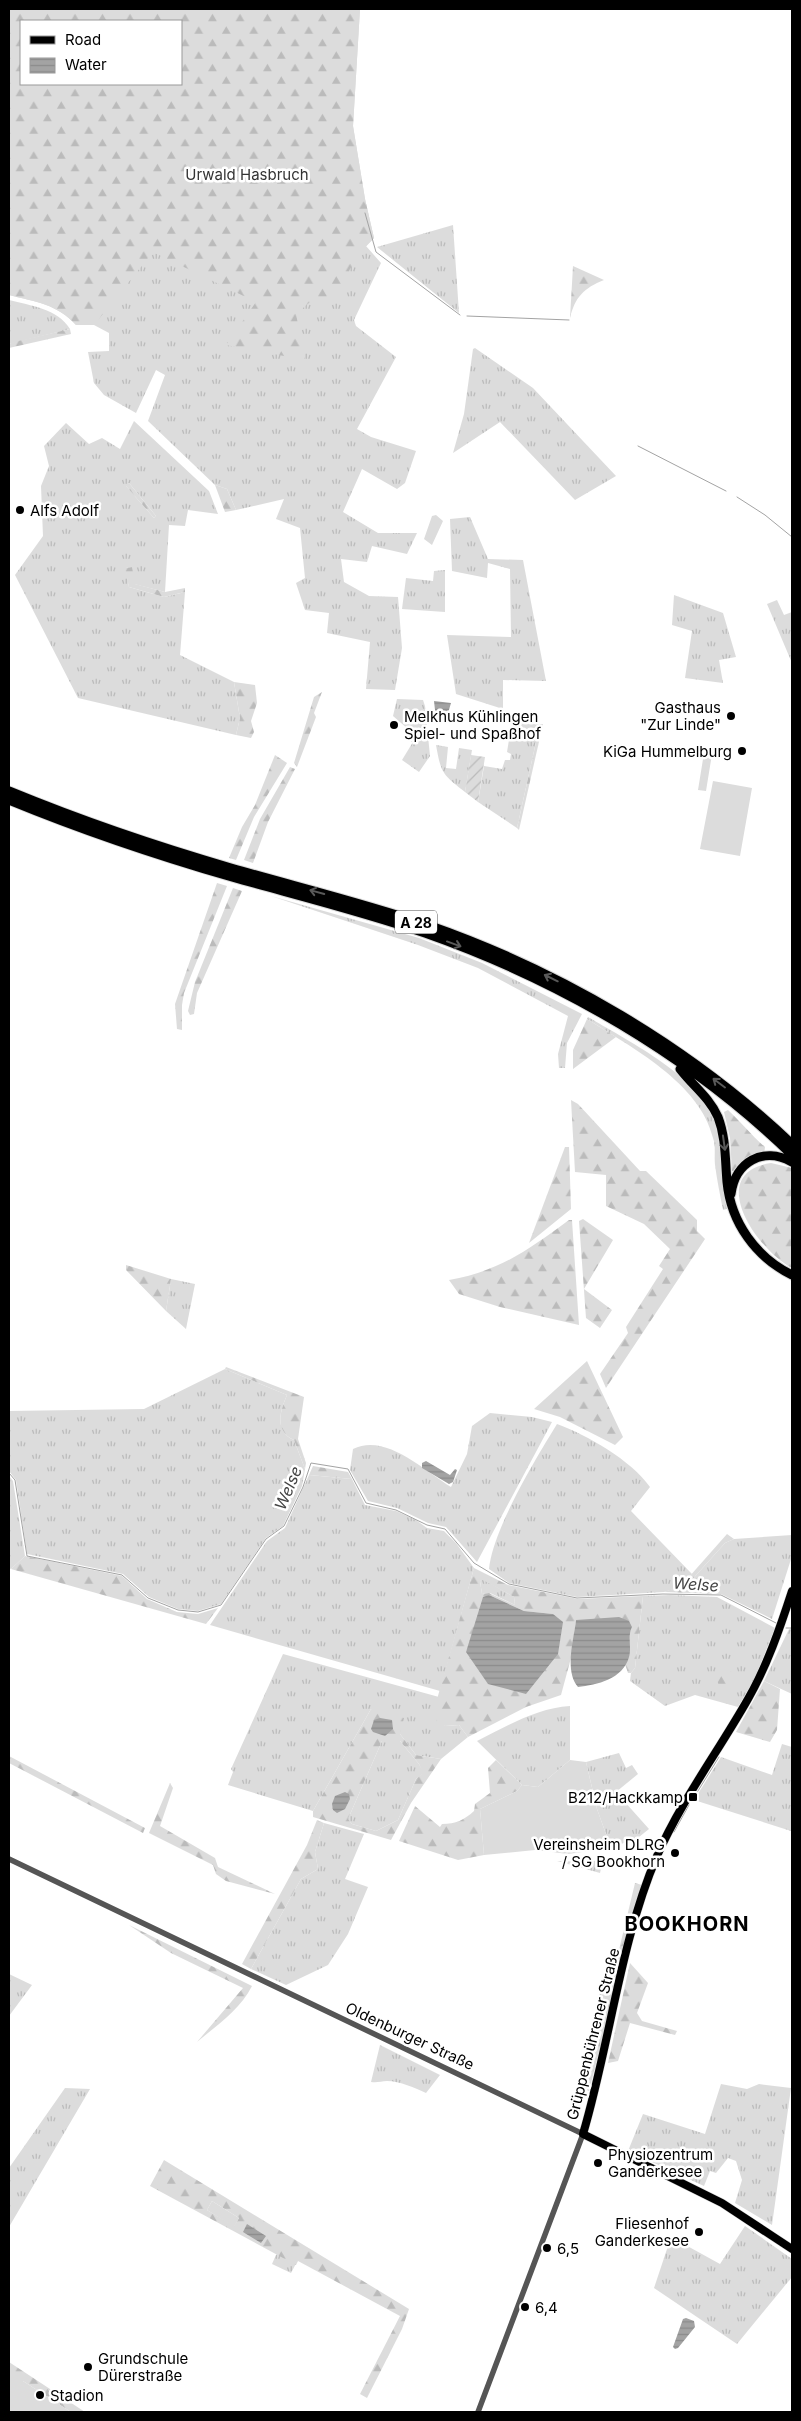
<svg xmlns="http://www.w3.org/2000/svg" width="801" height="2421" font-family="Inter,sans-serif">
	<defs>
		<pattern id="grass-tufts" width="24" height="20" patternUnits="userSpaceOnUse" patternTransform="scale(1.25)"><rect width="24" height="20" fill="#dcdcdc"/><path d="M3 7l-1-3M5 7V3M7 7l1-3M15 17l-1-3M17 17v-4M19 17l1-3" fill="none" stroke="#bbb"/></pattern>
		<pattern id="forest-firs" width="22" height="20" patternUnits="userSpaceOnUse" patternTransform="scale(1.25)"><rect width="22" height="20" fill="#dcdcdc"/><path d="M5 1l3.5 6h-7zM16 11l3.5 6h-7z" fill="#bbb"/></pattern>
		<pattern id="garden-furrows" width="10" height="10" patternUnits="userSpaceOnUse" patternTransform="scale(1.25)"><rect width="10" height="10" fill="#dcdcdc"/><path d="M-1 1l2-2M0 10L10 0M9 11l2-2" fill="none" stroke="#bbb"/></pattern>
		<pattern id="water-rules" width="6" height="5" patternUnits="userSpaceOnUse" patternTransform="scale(1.25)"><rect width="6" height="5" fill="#a3a3a3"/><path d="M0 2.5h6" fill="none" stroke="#8b8b8b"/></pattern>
	</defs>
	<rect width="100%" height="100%" fill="#fff"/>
	<!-- grass -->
	<path fill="url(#grass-tufts)" fill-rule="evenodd" d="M9 9H360L353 126 365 199 374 238 366 246 381 263 354 320 356 326 396 357 357 429 371 437 416 451 405 483 397 489 362 469 343 512 378 533H417L407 554 372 546 367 562 341 559 344 582 369 596 398 597 402 648 395 690 366 689 370 642 327 633 329 613 305 610 296 583 305 578 300 528 276 519 284 499 236 510 227 489 215 485 148 421 165 375 156 370 136 413 104 395 94 383 88 352 109 351V333L94 325H76C57 304 36 302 9 295ZM21 21H181V84H21Z
		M453 225 459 313 377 247Z
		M9 300C31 306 57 308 70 329L9 344Z
		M475 348 533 388 616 476 575 500 500 422 453 453 464 414 473 349Z
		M134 421 209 491 218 514 188 510 185 526 169 525 165 592 134 584 131 567 126 568 129 587 164 597 185 592 180 655 234 682 240 718 236 735 78 698 15 575 43 536 41 486 49 466 44 446 66 423 89 444 102 438 120 449ZM129 483 156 516 154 518 126 486Z
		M470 517 488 559 523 560 546 681 503 680V709L456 694 447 635 511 637 510 569 488 563 487 578 452 571 450 519Z
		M445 570V612L402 609 406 578 433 581 434 571Z
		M674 595 723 613 736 657 719 660 723 683 685 678 692 631 672 625Z
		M777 600 784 615 792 612V663L767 604Z
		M397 699 423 700 425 706 430 756 419 772 402 760 413 742 408 740V729L393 716Z
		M512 721 540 724 517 828 478 802 484 766 502 769 505 760H510L511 754 507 752Z
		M436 745 448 747 446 768 456 769 459 748 472 750 465 792C442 774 441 773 436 745Z
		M271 896 419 938 482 963 582 1014 567 1043 565 1068H559L558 1054 568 1016 478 968 418 945Z
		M588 1017C625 1039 696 1075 712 1115 723 1144 720 1179 727 1209L723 1210C720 1195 717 1180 715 1165 714 1156 716 1146 713 1138 700 1083 631 1047 587 1019Z
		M171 1279 195 1284 186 1329 166 1311Z
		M225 1369 287 1395C280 1411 274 1431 294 1440L305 1469 302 1486 283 1526 266 1538 221 1604 198 1611 178 1609 149 1597 123 1574 27 1554 16 1480 9 1471V1411L144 1409Z
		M490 1413 532 1417 552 1422 477 1562 446 1527 428 1523 397 1508 368 1501 350 1470 353 1449C386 1433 423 1470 451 1487L467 1454 472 1426Z
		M557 1424C587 1435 631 1460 650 1487L631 1511 692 1574 681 1587 664 1592 577 1597 509 1583 489 1569C493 1529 535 1460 557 1424Z
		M309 1475 352 1479 365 1505 396 1511 416 1520 427 1528 444 1531 456 1543 474 1568 440 1691 210 1625 267 1541 285 1528Z
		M9 1476 13 1481 25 1556 11 1569 9 1568Z
		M792 1535V1556L772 1619 721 1594 691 1593 689 1583 725 1543 734 1539Z
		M483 1579 514 1597 515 1605 490 1593 482 1594 480 1581Z
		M670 1595 717 1597 775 1628 755 1678 738 1707 695 1695 665 1706 630 1681 631 1673 635 1668 643 1596Z
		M792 1628V1694L764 1681 789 1629Z
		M283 1654 439 1697 435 1710 445 1726 459 1725 468 1737 441 1759 416 1755 400 1734 371 1709 313 1811 228 1785 233 1772 231 1769Z
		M570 1706V1760L538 1787 522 1785 477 1741C507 1726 537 1708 570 1706Z
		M382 1741H400L419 1764 424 1773 416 1779 398 1820 376 1831 352 1824 348 1819Z
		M782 1744 792 1747 791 1831 694 1800 721 1757 772 1775Z
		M619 1753 626 1768 632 1765 638 1774 616 1792 649 1829 639 1837 611 1848 597 1809 586 1762Z
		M324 1823 364 1834 345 1879 368 1887 348 1934 328 1965 286 1985 251 1969 301 1879 318 1869 315 1852Z
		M603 1859 600 1873 557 1861 589 1862Z
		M9 1974 32 1985 9 2016Z
		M380 2045 440 2075 426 2093C415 2088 400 2081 387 2081 381 2081 378 2083 371 2082Z
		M721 2084 747 2089 759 2084 791 2088 772 2225 735 2203 742 2180 736 2161 728 2158 716 2173 710 2171 704 2186 628 2151 643 2114 705 2134Z
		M65 2088 90 2089 9 2227V2168Z
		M745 2226 792 2259V2277L737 2344 654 2288 671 2237 720 2264Z
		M284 2249 300 2256 291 2273 272 2264 276 2255Z"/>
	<!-- forest -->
	<path fill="url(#forest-firs)" fill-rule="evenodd" d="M9 9H360L353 126 365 199 374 238 358 255 334 297H316L296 314 305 360 226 345 256 302 153 252 94 325H76C57 304 36 302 9 295ZM21 21H181V84H21Z
		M573 266 604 280C584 288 575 297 570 318Z
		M70 329 71 334 9 348V344L14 342Z
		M129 483 156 516 154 518 125 485Z
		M215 485 227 489 236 510 225 512Z
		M132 567 135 584 165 592 185 588V592L164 597 129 587 125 568Z
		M234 682 255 685 257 703 251 721 254 732 251 738 236 735 240 718Z
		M322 692 314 713 316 717 297 767 294 763 314 697Z
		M540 724H543L519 830 517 828Z
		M275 755 287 763 254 817 236 860 229 858 242 827 255 805Z
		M290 767 295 769 268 822 253 863 244 860 260 819Z
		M217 883 227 886 184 993 182 1005V1030L177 1029 175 1004Z
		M233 888 242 891 197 993 194 1014 190 1015 188 1011 195 982Z
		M587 1019 616 1037 573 1069V1050Z
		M571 1100 578 1104 640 1171H646L697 1220V1231L705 1239 606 1388 600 1374 628 1333 626 1327 663 1269 659 1266 670 1249 644 1224 606 1206V1175L575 1172Z
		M728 1110C741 1122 751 1135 765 1147L764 1155 735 1172 732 1171 730 1138 724 1112Z
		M565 1147H569L571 1209 529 1243Z
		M771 1163 792 1168V1268C757 1250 704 1173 771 1163Z
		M583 1219 613 1240 584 1289 612 1310 600 1328 586 1318 579 1221Z
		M569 1220H572L579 1325 500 1307 459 1294 449 1280C500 1271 528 1250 569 1220Z
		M126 1265 171 1279 166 1311 126 1270Z
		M587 1361 623 1437 615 1445 560 1417 534 1409Z
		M226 1367 304 1397 298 1439 306 1463 305 1469 294 1440C274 1431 280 1411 287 1395L225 1369Z
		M313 1466 348 1472 352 1479 309 1475Z
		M727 1534 734 1539 725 1543 689 1583 691 1593 664 1592 681 1586Z
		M25 1556 122 1576 147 1599 177 1612 198 1614 218 1608 206 1624 11 1569Z
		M474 1568 508 1585 578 1599 643 1596 635 1668 631 1673H628L625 1664C632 1653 626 1640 632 1627L576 1620 571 1658 561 1695 526 1707 468 1737 459 1725 445 1726 437 1722 434 1710ZM483 1580 514 1597 515 1605 489 1593 482 1594 480 1581ZM489 1595 524 1611 553 1614 466 1652Z
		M726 1668 737 1676 736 1687 730 1691H724L720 1689 717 1680Z
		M764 1681 780 1689 777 1730 770 1742 736 1732Z
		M371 1709 404 1718 400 1734 416 1755 441 1759 411 1803 391 1840 313 1817V1811ZM382 1741H400L419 1764 423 1773 416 1779 398 1820 376 1831 352 1824 348 1819Z
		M9 1756 145 1828 143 1833 9 1763Z
		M496 1760 522 1785 517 1791 480 1809 484 1855 458 1860 399 1841 415 1806 440 1827 442 1824C456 1824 464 1820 474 1811L475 1804 490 1793 488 1768Z
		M170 1783 173 1788 160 1826 215 1858 218 1867 275 1894 226 1881 216 1874 213 1865 149 1833Z
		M317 1820 324 1823 315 1852 318 1869 301 1879 251 1969 242 1964 307 1845Z
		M635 1883 642 1885 589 2091 578 2087 589 2050 587 2045 605 1973 618 1954Z
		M129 1925 252 1986C240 2010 217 2025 197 2042L243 1988 171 1953Z
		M630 1963 648 1983 637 2013 642 2021 677 2031 675 2035 630 2023 618 2061 608 2063Z
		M164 2160 409 2309 402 2329 367 2398 360 2394 400 2316 298 2261 296 2265 150 2186ZM212 2201 239 2218 234 2226 207 2210Z
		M9 2362 85 2412H71L23 2381H9Z"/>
	<!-- garden -->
	<path fill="url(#garden-furrows)" d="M471 755 485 757 478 802 465 792Z"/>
	<!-- pitch -->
	<path fill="#dcdcdc" d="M436 515 443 521 432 545 424 539 432 516Z
		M704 753 712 754 706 791 698 790Z
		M713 781 752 788 740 856 700 849Z
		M570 1760 586 1762 597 1809 611 1848 568 1854 535 1850 484 1855 480 1809 517 1791 522 1785 538 1787Z
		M212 2201 239 2218 234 2227 207 2210Z
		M16 2380 23 2381 71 2412H9V2381Z"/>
	<!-- water -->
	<path fill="url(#water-rules)" d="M434 701 451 703 446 720 436 719Z
		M426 1461 450 1475 455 1469 457 1470 453 1482 449 1484 422 1468V1463Z
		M489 1595 524 1611 553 1614 563 1622 558 1654 526 1694 488 1684 466 1652 483 1597Z
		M619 1617 629 1621 632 1627C627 1638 632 1646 629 1657 623 1679 597 1685 578 1687 564 1671 574 1639 576 1620Z
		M380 1718 392 1720 393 1729 385 1736 373 1732 371 1729 374 1720Z
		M345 1792 349 1794 350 1799 345 1809 337 1813 333 1810 332 1804 335 1796Z
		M247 2224 266 2236 261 2243 243 2232Z
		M686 2318 694 2321 695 2327 678 2348 675 2349 673 2347 683 2319Z"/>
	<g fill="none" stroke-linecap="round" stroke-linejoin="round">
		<!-- stream -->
		<path stroke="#a3a3a3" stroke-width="1" d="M365 213 376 252 460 315
			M467 316 569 320
			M638 446 726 491
			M737 497 765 515 792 537
			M9 1473 15 1480 27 1556 122 1575 148 1598 178 1610 198 1612 221 1605 266 1539 284 1526 303 1487 311 1463 348 1469 366 1503 396 1510 427 1525 445 1529 474 1563 509 1584 577 1598 663 1594 721 1595 776 1623
			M786 1628H792
			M693 1799 719 1757
			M674 1832 689 1805"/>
		<defs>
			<path id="major" d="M792 1591C780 1628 767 1666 748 1699 718 1752 681 1801 657 1856 620 1942 610 2043 583 2134L722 2203 792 2249"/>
			<path id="highway" d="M9 791C82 821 155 846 231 868 297 887 363 903 428 925 560 971 690 1047 792 1144
				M9 800C82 830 156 855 232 877 296 895 361 911 425 933 559 980 690 1056 792 1155
				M680 1069C693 1086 709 1097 718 1117 726 1138 725 1159 727 1182 731 1223 756 1257 792 1275
				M731 1194C735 1162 763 1146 792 1162"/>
		</defs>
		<!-- major casing -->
		<use href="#major" stroke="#dbdbdb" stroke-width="9"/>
		<!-- highway casing -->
		<use href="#highway" stroke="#dbdbdb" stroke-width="11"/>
		<!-- minor -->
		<path stroke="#555" stroke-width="5.5" d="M9 1859 583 2134 478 2412"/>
		<!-- major -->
		<use href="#major" stroke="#000" stroke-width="8"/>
		<!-- highway -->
		<use href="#highway" stroke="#000" stroke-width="9"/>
	</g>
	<!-- one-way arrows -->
	<defs><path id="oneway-shaft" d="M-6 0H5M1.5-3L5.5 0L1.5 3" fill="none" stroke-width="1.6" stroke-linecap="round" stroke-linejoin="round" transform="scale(1.25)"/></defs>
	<g stroke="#595959">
		<use href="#oneway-shaft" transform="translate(317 892) rotate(-165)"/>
		<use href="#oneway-shaft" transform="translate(454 944) rotate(20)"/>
		<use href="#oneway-shaft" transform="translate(551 978) rotate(-154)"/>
		<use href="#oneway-shaft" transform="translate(719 1083) rotate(-143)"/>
		<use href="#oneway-shaft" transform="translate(724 1143) rotate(82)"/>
	</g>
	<!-- markers -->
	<g fill="#000" stroke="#fff" stroke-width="2">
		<circle cx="20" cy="510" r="5"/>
		<circle cx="731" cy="716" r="5"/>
		<circle cx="394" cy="725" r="5"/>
		<circle cx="742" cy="751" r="5"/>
		<rect x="688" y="1792" width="10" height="10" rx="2.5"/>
		<circle cx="675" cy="1853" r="5"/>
		<circle cx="598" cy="2163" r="5"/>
		<circle cx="699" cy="2232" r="5"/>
		<circle cx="547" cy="2248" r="5"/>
		<circle cx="525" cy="2307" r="5"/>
		<circle cx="88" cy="2367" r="5"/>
		<circle cx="40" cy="2395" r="5"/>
	</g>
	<g text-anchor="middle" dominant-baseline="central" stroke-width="5" stroke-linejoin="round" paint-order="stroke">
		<!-- shield labels -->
		<rect fill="#fff" stroke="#4c4c4c" stroke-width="1" x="395" y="910.5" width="42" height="23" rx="4"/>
		<g font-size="14" font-weight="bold" fill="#000">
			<text x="416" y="922">A 28</text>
		</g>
		<!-- park labels -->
		<g font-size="15" fill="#333" stroke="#fff">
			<text x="247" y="174">Urwald Hasbruch</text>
		</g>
		<!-- poi labels -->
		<g font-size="15" fill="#000" stroke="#fff" text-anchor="start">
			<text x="30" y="510">Alfs Adolf</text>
			<text x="721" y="707" text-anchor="end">Gasthaus<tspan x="721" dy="17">"Zur Linde"</tspan></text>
			<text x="404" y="716">Melkhus Kühlingen<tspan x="404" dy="17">Spiel- und Spaßhof</tspan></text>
			<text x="732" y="751" text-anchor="end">KiGa Hummelburg</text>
			<text x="683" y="1797" text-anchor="end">B212/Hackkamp</text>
			<text x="665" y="1844" text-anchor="end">Vereinsheim DLRG<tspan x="665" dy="17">/ SG Bookhorn</tspan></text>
			<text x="608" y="2154">Physiozentrum<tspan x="608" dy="17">Ganderkesee</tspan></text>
			<text x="689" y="2223" text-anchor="end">Fliesenhof<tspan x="689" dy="17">Ganderkesee</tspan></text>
			<text x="557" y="2248">6,5</text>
			<text x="535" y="2307">6,4</text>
			<text x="98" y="2358">Grundschule<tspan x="98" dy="17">Dürerstraße</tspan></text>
			<text x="50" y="2395">Stadion</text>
		</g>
		<!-- street labels -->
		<g font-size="15" fill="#000" stroke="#fff">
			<text transform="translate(593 2034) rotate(-76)">Grüppenbührener Straße</text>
			<text transform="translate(410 2036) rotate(25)">Oldenburger Straße</text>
		</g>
		<!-- water labels -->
		<g font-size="16" font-style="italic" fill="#444" stroke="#fff">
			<text transform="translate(288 1488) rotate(-67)">Welse</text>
			<text transform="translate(696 1584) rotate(4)">Welse</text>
		</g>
		<!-- district labels -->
		<g font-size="20" font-weight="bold" letter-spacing="1" fill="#000" stroke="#fff">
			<text x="687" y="1924">BOOKHORN</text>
		</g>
	</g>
	<!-- border -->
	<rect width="801" height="2421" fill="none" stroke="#000000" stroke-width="20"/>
	<!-- legend -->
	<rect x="20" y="20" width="162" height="65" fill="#ffffff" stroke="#999999"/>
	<rect x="30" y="36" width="25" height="8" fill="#000000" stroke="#999999"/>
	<text x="65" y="45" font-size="15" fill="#000000">Road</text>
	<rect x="30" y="58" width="25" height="15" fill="url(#water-rules)" stroke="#999999"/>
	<text x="65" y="70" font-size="15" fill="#000000">Water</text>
</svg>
